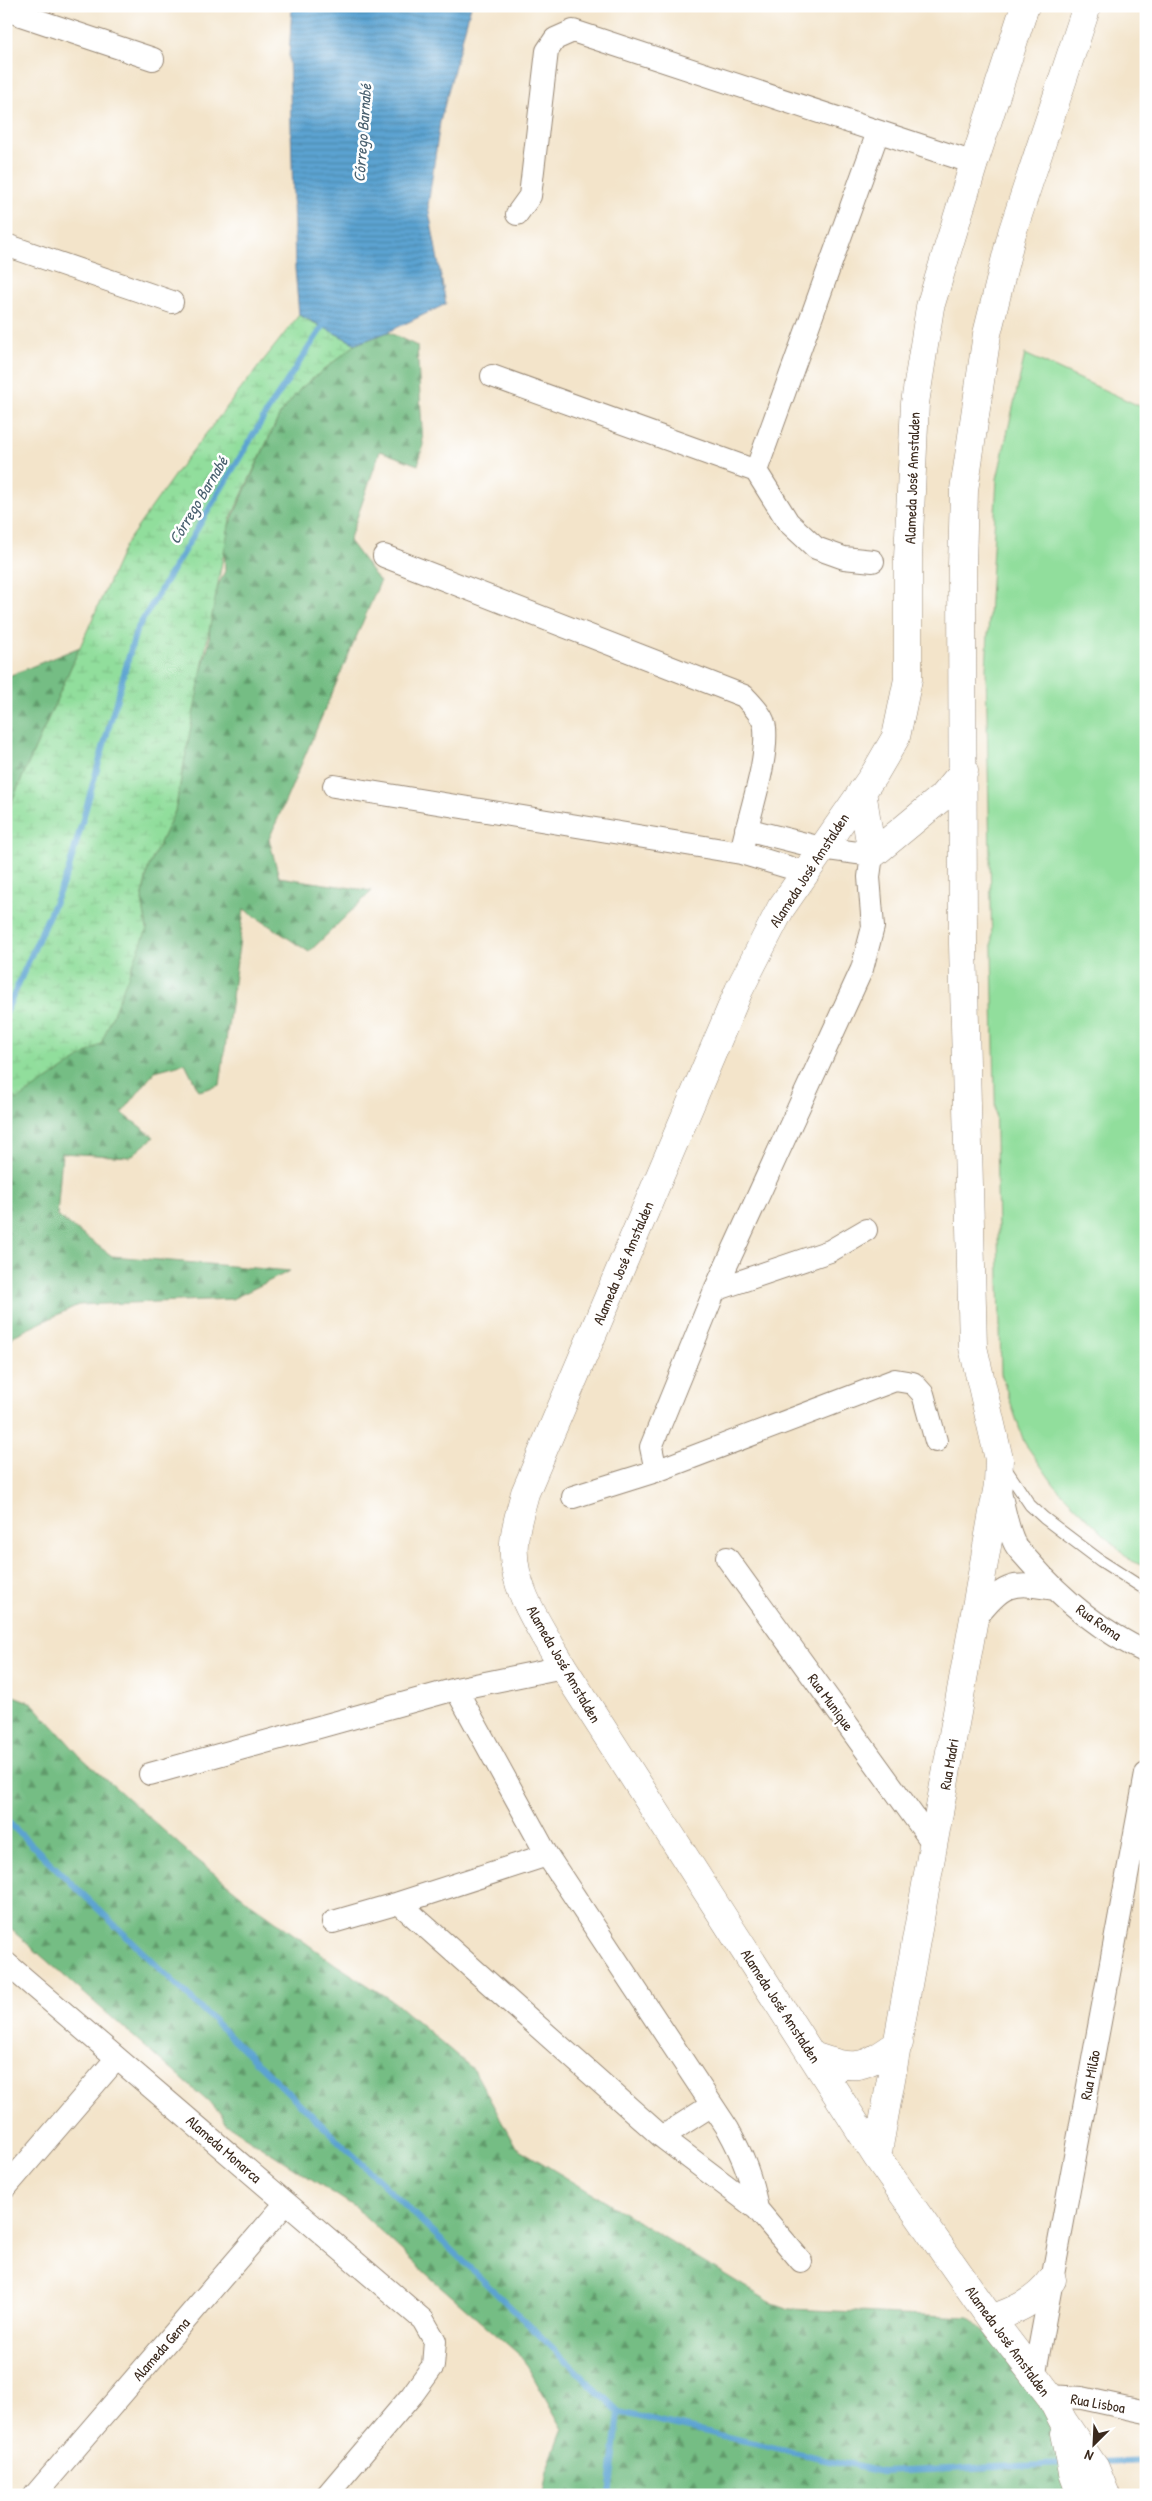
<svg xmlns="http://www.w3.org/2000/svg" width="1152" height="2501" font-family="'Patrick Hand',sans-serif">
	<defs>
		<pattern id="forest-firs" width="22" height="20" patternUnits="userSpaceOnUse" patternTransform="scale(1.25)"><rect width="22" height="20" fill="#74bd84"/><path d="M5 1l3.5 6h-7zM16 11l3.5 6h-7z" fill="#609a6b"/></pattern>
		<pattern id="wetland-marsh" width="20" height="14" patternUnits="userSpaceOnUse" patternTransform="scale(1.25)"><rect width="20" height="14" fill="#91de9c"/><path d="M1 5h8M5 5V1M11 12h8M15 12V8" fill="none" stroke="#7ebf86"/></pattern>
		<pattern id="water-rules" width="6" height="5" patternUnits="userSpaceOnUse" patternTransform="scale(1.25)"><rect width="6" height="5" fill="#5ba3d1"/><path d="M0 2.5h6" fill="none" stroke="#4c85a9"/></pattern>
	</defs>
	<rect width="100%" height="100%" fill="#fff"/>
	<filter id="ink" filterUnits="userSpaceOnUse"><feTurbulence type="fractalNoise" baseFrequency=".02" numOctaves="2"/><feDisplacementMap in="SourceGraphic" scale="10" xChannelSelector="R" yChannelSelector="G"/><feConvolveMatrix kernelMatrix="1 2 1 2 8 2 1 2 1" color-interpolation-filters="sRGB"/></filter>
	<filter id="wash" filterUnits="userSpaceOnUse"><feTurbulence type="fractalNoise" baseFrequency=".0096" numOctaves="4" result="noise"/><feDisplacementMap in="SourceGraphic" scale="20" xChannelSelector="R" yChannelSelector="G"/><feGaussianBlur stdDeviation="1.12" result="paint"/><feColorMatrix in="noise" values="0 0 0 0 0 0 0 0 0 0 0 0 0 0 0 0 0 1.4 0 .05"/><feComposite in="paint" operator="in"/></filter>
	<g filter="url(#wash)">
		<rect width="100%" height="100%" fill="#f3e4ca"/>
		<!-- grass -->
		<path fill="#91de9c" stroke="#66845d" d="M1025 354 1146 409V1567L1131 1561 1055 1486 1024 1442 1001 1374 986 668 997 479Z"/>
		<!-- forest -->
		<path fill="url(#forest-firs)" stroke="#587451" d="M388 332 417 346 423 445 418 465 380 451 349 541 380 582 269 839 279 877 372 891 309 952 244 909 220 1085 199 1091 185 1063 155 1071 122 1113 154 1137 130 1157 62 1153 57 1216 112 1256 290 1271 232 1299 78 1305 13 1336 6 1351V1086L18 1099 147 929 142 900 148 868 175 811 200 676 209 643 211 600 225 571 224 536 280 414 301 388 356 344Z
			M80 647 15 794 6 817V677Z
			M6 1693 32 1703 81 1757 189 1853 248 1901 335 1964 394 2002 474 2070 516 2147 770 2302 790 2309 969 2317 1066 2413 1094 2495H852L849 2490 845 2495H543L547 2471 563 2429 522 2357 431 2278 355 2207 226 2124 221 2113 6 1925Z"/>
		<!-- wetland -->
		<path fill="url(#wetland-marsh)" stroke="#66845d" d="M299 315 356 344 301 388 280 414 230 520 175 811 148 868 142 900 147 929 101 1044 17 1100 6 1086V817L15 794 125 545 183 463Z"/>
		<!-- water -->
		<path fill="url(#water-rules)" stroke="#4b6678" d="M292 6H471L440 122 428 206 446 304 388 332 356 344 299 315 295 269 289 56Z"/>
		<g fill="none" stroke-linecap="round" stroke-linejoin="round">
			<!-- stream -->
			<path stroke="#5ba3d1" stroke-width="6" d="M6 1012 68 872 136 631 270 407 327 320
				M6 1820 619 2412 609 2495
				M619 2412 881 2472 1065 2464
				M1100 2463 1146 2461"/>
		</g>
	</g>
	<g filter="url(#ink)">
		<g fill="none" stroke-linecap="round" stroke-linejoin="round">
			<defs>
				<path id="service" d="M1004 1466 1030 1505 1044 1518 1101 1561 1146 1590"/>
				<path id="minor" d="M6 10 153 59
					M517 214 530 196 547 51 555 39 573 31 974 163
					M6 245 172 302
					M492 376 756 471 788 522 816 548 844 558 873 561
					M756 471 878 132
					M384 556 744 696C752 705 764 716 765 728 768 764 748 817 741 853
					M334 786 741 853 804 872
					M715 1290 830 1251 866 1230
					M656 1471 651 1447 715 1290 862 969 873 927 869 877 872 855 821 848 746 829
					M999 1486C1003 1504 1006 1525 1014 1542 1016 1548 1023 1554 1028 1560 1060 1597 1100 1631 1146 1652
					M573 1497 656 1471 895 1380 913 1383 923 1394 936 1441
					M727 1558 935 1846
					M975 1619C1004 1584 1009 1581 1054 1589
					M456 1689 547 1855 728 2129C743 2156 752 2179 757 2209
					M150 1774 456 1689 563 1667
					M399 1903 662 2137 757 2209 801 2261
					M333 1922 399 1903 547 1855
					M6 1963 423 2320 435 2341 433 2366 412 2395 327 2495
					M662 2137 712 2105
					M6 2187 117 2058
					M1034 2377 1146 1774
					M1050 2396 1082 2398 1146 2412
					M35 2495 286 2203"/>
				<path id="tertiary" d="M1025 6 974 163 930 307 915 403 908 558V679L896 737 875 773 781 908 739 990 525 1493C521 1509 515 1526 514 1543 510 1587 542 1630 563 1667L877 2157 991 2319 1050 2396 1063 2421 1095 2468 1106 2495
					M862 791 872 855 941 798 964 771
					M813 2056C856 2071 862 2069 899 2043
					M877 2157 998 1485 999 1459 973 1347 963 944 962 567 964 490 987 334 1012 233 1087 6
					M991 2319C1016 2310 1036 2302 1052 2280
					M1065 2433 1073 2473 1081 2495"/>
			</defs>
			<!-- service casing -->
			<use href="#service" stroke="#978774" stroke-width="13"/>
			<!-- minor casing -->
			<use href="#minor" stroke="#978774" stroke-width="24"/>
			<!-- tertiary casing -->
			<use href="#tertiary" stroke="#978774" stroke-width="29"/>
			<!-- service -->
			<use href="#service" stroke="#fff" stroke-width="11"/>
			<!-- minor -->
			<use href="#minor" stroke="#fff" stroke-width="22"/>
			<!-- tertiary -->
			<use href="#tertiary" stroke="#fff" stroke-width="28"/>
		</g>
	</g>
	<g text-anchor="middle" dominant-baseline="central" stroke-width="5" stroke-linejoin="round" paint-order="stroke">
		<!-- street labels -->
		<g font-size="15" fill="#3b2a1e" stroke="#fff">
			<text transform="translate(912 478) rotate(-88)">Alameda José Amstalden</text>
			<text transform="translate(809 870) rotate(-57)">Alameda José Amstalden</text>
			<text transform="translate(623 1263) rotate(-67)">Alameda José Amstalden</text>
			<text transform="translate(1099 1622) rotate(35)">Rua Roma</text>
			<text transform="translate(564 1664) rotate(60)">Alameda José Amstalden</text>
			<text transform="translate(831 1702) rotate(54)">Rua Munique</text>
			<text transform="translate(949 1764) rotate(-80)">Rua Madri</text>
			<text transform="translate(781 2006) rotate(57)">Alameda José Amstalden</text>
			<text transform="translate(1090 2075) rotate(-79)">Rua Milão</text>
			<text transform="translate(224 2149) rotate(41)">Alameda Monarca</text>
			<text transform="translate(1008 2341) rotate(54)">Alameda José Amstalden</text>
			<text transform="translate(161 2349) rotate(-49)">Alameda Gema</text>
			<text transform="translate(1098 2403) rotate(10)">Rua Lisboa</text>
		</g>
		<!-- water labels -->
		<g font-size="16" font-style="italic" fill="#49606f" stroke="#fff">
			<text transform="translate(362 133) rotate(-86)">Córrego Barnabé</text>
			<text transform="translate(198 500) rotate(-59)">Córrego Barnabé</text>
		</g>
	</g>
	<!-- margin -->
	<rect width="1152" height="2501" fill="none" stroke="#fff" stroke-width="25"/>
	<!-- north arrow -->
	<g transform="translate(1094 2444) rotate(204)" stroke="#ffffff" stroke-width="4" paint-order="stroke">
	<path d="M0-4L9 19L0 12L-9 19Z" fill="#3b2a1e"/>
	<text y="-8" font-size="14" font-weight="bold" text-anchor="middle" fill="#3b2a1e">N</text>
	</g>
</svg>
